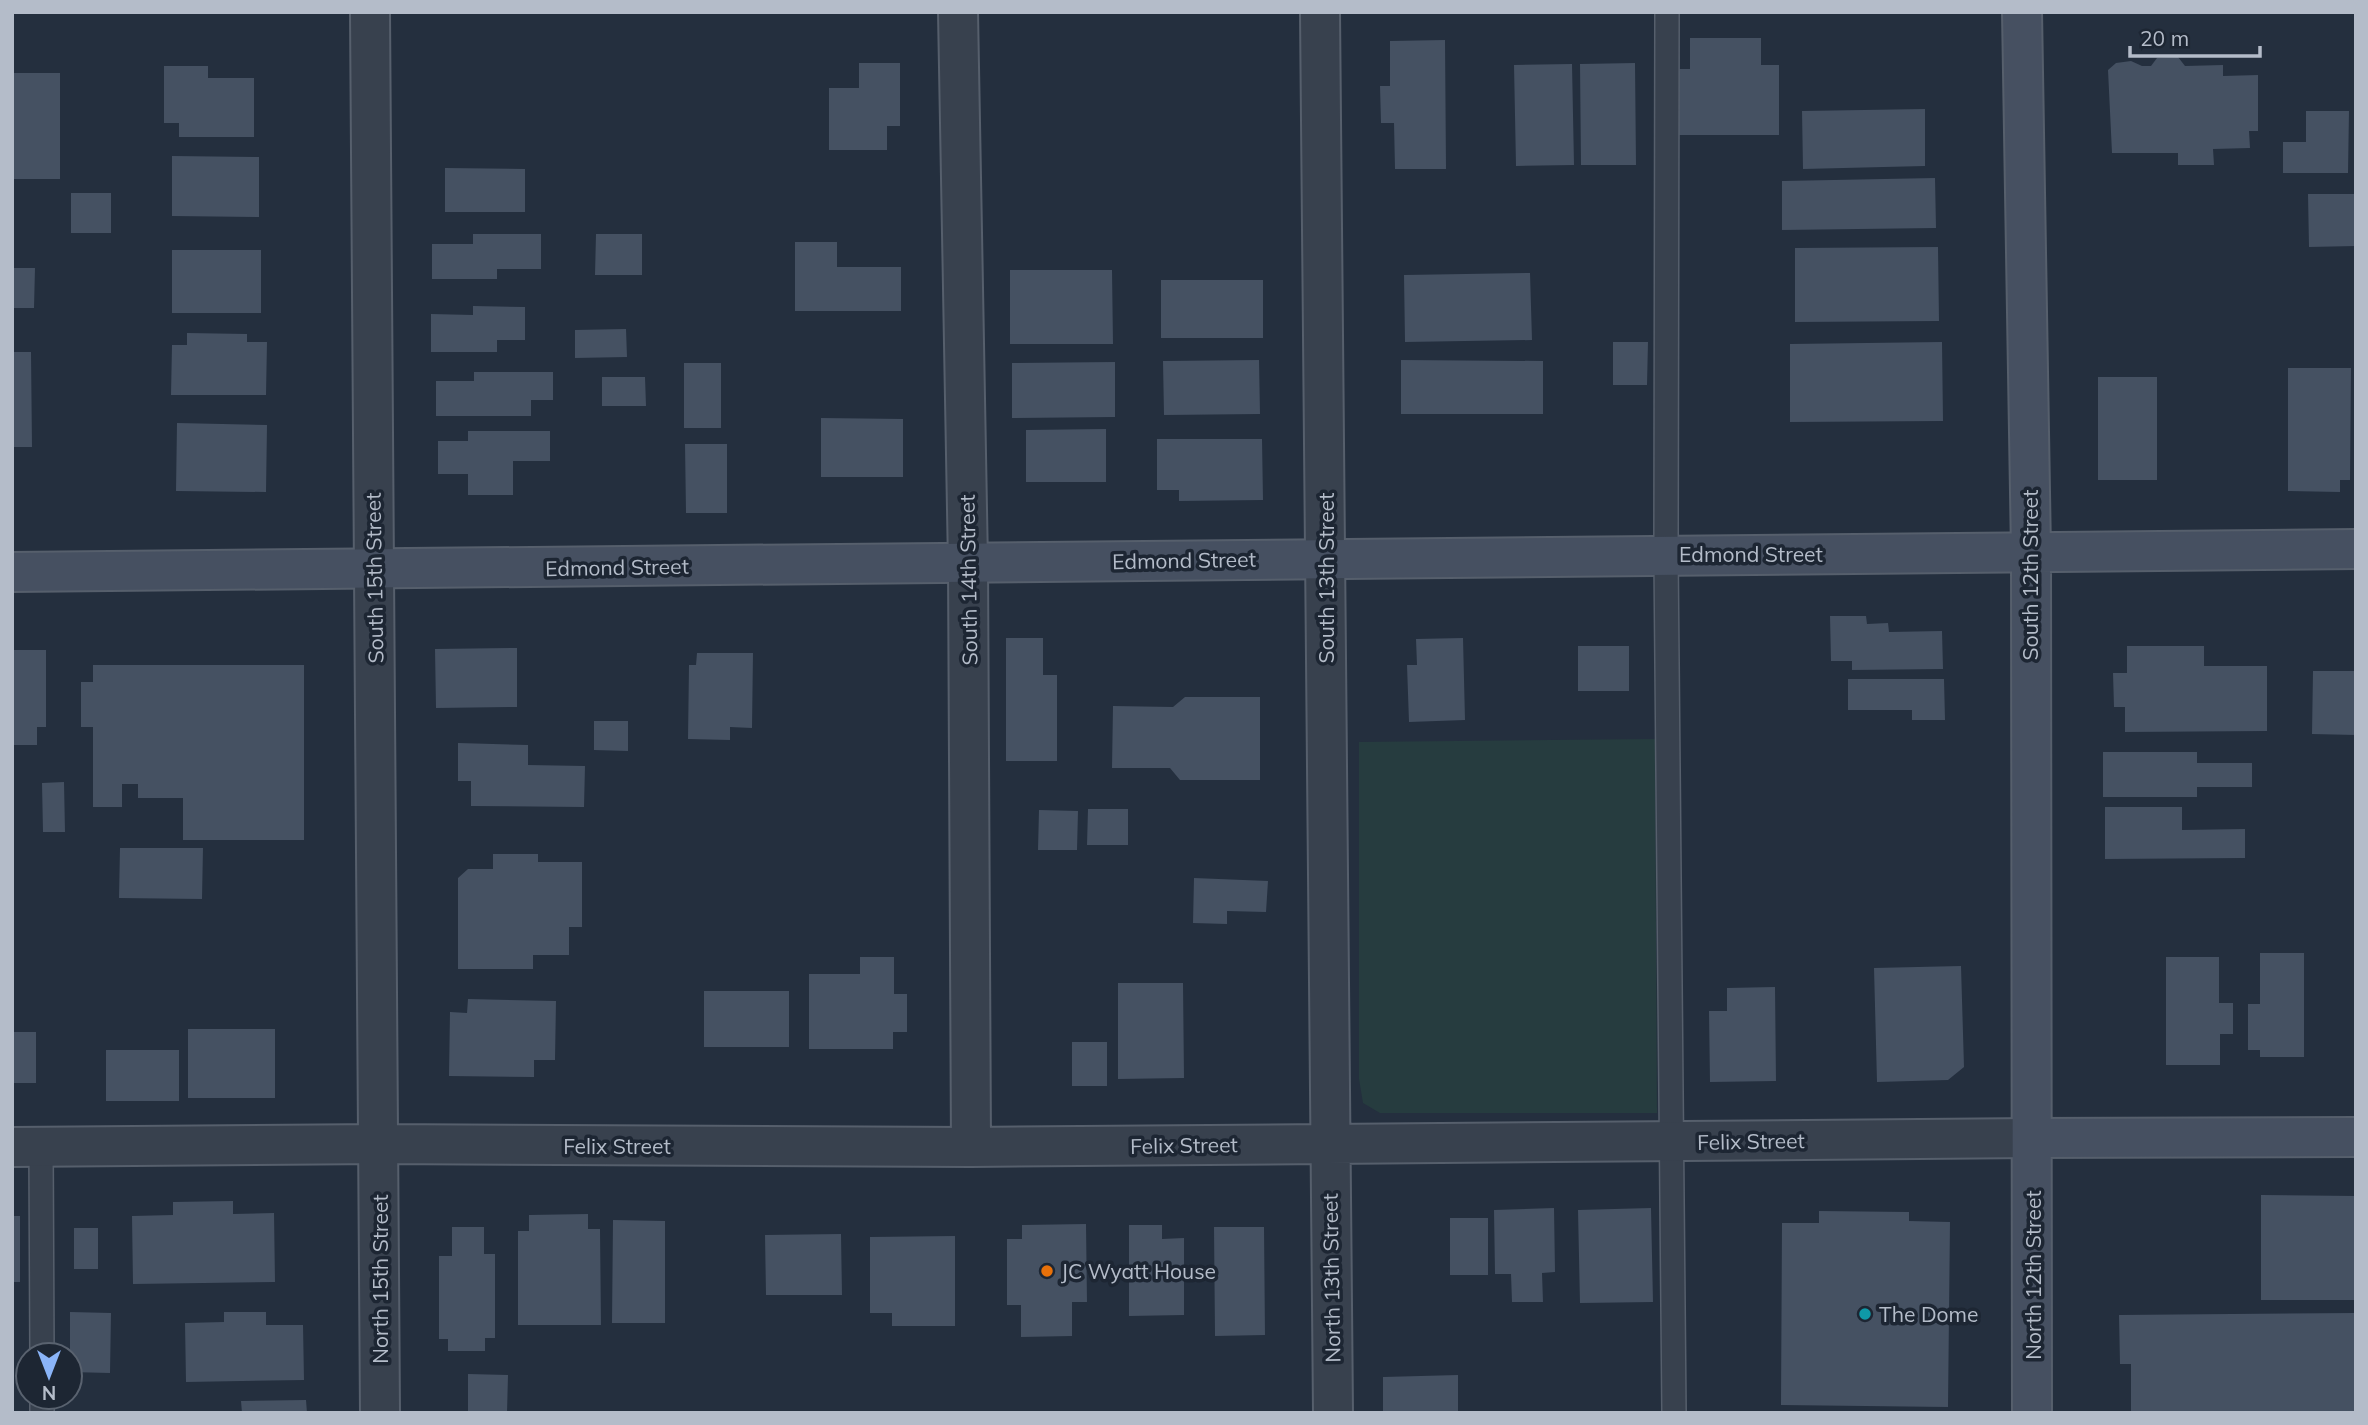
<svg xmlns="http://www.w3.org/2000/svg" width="2368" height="1425" font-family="Mulish,sans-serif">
	<rect width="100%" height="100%" fill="#242f3e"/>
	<!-- green -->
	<path fill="#263c3f" d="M1655 739 1657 1113H1380L1363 1103 1359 1079V742Z"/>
	<!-- building -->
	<path fill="#455162" d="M1690 38H1761V65H1779V135H1677V69H1690Z
		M1445 40 1446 169H1395L1394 123H1381L1380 86H1390V41Z
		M2178 57 2185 66 2223 65V76L2258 75V131H2249L2250 148 2213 149 2214 165H2178V153H2112L2108 70 2116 63 2131 61 2142 66H2151L2157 58Z
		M859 63H900V126H887V150H829V88H859Z
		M1635 63 1636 165H1581L1580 64Z
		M1572 64 1574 165 1516 166 1514 65Z
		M164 66H208V78H254V137H179V123H164Z
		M12 73H60V179H12Z
		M1925 109V166L1803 169 1802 111Z
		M2306 111H2349L2348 173H2283V142H2306Z
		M172 156 259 157V217L172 216Z
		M445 168 525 169V212H445Z
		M1935 178 1936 228 1782 230V181Z
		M71 193H111V233H71Z
		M2308 194H2356V246L2309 247Z
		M473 234H541V269H497V279H432V244H473Z
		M596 234H642V275H595Z
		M795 242H837V267H901V311H795Z
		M1938 247 1939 321 1795 322V248Z
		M172 250H261V313H172Z
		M12 268H35L34 308H12Z
		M1010 270H1112L1113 344H1010Z
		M1530 273 1532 340 1405 342 1404 275Z
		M1161 280H1263V338H1161Z
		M473 306 525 307V340H497V352H431V314L473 315Z
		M626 329 627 357 575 358V330Z
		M187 333 247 334V342H267L266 395H171L172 345H187Z
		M1613 342H1648L1647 385H1613Z
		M1942 342 1943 421 1790 422V344Z
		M12 352H31L32 447H12Z
		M1259 360 1260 414 1164 415 1163 361Z
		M1401 360 1543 361V414H1401Z
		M1115 362V417L1012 418V363Z
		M684 363H721V428H684Z
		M2288 368H2351L2350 480H2340V492L2288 491Z
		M474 372H553V400H531V416H436V381H474Z
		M602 377H645L646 406H602Z
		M2098 377H2157V480H2098Z
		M821 418 903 419V477H821Z
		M177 423 267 425 266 492 176 491Z
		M1106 429V482H1026V430Z
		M468 431H550V461H513V495H468V474H438V441H468Z
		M1157 439H1262L1263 500 1179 501V490H1157Z
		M685 444H727V513H686Z
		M1830 616H1866L1867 624 1888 623 1889 632 1942 631 1943 669 1852 670V661H1831Z
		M1006 638H1043V675H1057V761H1006Z
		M1463 638 1465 720 1409 722 1407 665H1417L1416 639Z
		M1578 646H1629V691H1578Z
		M2127 646H2204V666H2267V731L2125 732V707H2114L2113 673H2127Z
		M517 648V707L436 708 435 649Z
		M12 650H46V727H37V745H12Z
		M697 653H753L752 728 730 727V740L688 739 689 665H696Z
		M93 665H304V840H183V798H138V784H122V807H93V727H81V682H93Z
		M2313 671H2356V735L2312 734Z
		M1848 679H1944L1945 720H1912V710H1848Z
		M1185 697H1260V780H1180L1170 768H1112L1113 706 1173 707Z
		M594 721H628V751L594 750Z
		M458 743 528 745V765L585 766 584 807 471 806V781H458Z
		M2103 752H2197V763H2252V787H2197V797H2103Z
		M64 782 65 832H43L42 783Z
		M2105 807H2182V830L2245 829V858L2105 859Z
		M1088 809H1128V845H1087Z
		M1039 810 1078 811 1077 850H1038Z
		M120 848H203L202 899 119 898Z
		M493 854H538V862H582V927H569V955H533V969H458V878L468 869H493Z
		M1194 878 1268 881 1266 912 1227 911V924L1193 923Z
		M2260 953H2304V1057H2260V1050H2248V1004H2260Z
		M860 957H894V994H907V1032H893V1049H809V974H860Z
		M2166 957H2219V1003H2233V1034H2220V1065H2166Z
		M1961 966 1964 1067 1948 1080 1877 1082 1874 968Z
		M1118 983H1183L1184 1078 1118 1079Z
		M1775 987 1776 1081 1710 1082 1709 1011H1727V988Z
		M704 991H789V1047H704Z
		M468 999 556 1001 555 1060H534V1077L449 1076 450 1012 467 1013Z
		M188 1029H275V1098H188Z
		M12 1032H36V1083H12Z
		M1072 1042H1107V1086H1072Z
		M106 1050H179V1101H106Z
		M2261 1195 2356 1196V1300H2261Z
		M233 1201V1214L274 1213 275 1282 133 1284 132 1216 173 1215V1202Z
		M1554 1208 1555 1272 1542 1273 1543 1302H1512L1511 1274H1495L1494 1210Z
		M1651 1208 1653 1302 1580 1303 1578 1210Z
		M1819 1211 1909 1212V1221L1950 1222 1948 1407 1781 1405 1782 1223H1819Z
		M588 1214V1229H600L601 1325H518V1231H529V1215Z
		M12 1216H20V1282H12Z
		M1450 1218H1488V1275H1450Z
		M613 1220 665 1221V1323H612Z
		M1086 1224 1087 1302H1072V1336L1021 1337V1305H1007V1239H1022V1225Z
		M1129 1225H1162V1239L1184 1238V1315L1129 1316Z
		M452 1227H484V1254H495V1338H485V1351H448V1339H439V1256H452Z
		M1214 1227H1264L1265 1335 1215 1336Z
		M74 1228H98V1269H74Z
		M841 1234 842 1295H766L765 1235Z
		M955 1236V1326H892V1313H870V1237Z
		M70 1312 111 1313 110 1373 70 1372Z
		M224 1312H266V1325H303L304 1380 186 1382 185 1323 224 1322Z
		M2356 1313V1413H2131V1364H2120L2119 1315Z
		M468 1374 508 1375 507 1413H468Z
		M1458 1375V1411L1383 1412V1377Z
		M306 1400 307 1413H242L241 1401Z"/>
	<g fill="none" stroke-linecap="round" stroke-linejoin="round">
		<defs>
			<path id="lane" d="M1667 12 1666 555 1674 1413
				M41 1147 42 1355
				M42 1397V1413"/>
			<path id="street" d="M370 12 380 1413
				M958 12 968 564 971 1147
				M1320 12 1333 1413
				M12 1147 380 1144 971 1147 2033 1138"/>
			<path id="secondary" d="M2022 12 2031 552 2032 1413
				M12 572 2356 549
				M2033 1138 2356 1137"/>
		</defs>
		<!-- lane casing -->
		<use href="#lane" stroke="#565f6c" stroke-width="26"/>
		<!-- street casing -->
		<use href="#street" stroke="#565f6c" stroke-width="42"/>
		<!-- secondary casing -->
		<use href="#secondary" stroke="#565f6c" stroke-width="42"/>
		<!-- lane -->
		<use href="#lane" stroke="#38414e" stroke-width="23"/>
		<!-- street -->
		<use href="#street" stroke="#38414e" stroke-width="38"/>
		<!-- secondary -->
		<use href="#secondary" stroke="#465061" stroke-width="38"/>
	</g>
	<!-- markers -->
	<circle fill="#e8710a" stroke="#1d2633" stroke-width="2.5" cx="1047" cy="1271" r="7"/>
	<circle fill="#0f9aa8" stroke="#1d2633" stroke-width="2.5" cx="1865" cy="1314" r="7"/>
	<g text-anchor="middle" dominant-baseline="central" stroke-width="7" stroke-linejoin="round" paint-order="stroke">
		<!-- street labels -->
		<g font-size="21" fill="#b4bcc9" stroke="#1d2633">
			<text x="1751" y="554">Edmond Street</text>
			<text transform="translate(1184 560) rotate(-1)">Edmond Street</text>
			<text transform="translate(617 567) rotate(-1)">Edmond Street</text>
			<text transform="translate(2030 575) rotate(-90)">South 12th Street</text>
			<text transform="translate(374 578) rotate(-91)">South 15th Street</text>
			<text transform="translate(1326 578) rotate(-90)">South 13th Street</text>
			<text transform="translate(968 580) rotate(-91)">South 14th Street</text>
			<text transform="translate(1751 1141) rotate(-1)">Felix Street</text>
			<text transform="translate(1184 1145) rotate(-1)">Felix Street</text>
			<text x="617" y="1146">Felix Street</text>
			<text transform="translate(2033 1275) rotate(-90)">North 12th Street</text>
			<text transform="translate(1331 1278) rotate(-91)">North 13th Street</text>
			<text transform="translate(380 1279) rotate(-90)">North 15th Street</text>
		</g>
		<!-- poi labels -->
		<g font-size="21" fill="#b4bcc9" stroke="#1d2633" text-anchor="start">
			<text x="1061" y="1271">JC Wyatt House</text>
			<text x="1879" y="1314">The Dome</text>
		</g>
	</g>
	<!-- border -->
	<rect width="2368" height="1425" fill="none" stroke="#b4bcc9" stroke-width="28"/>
	<!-- north arrow -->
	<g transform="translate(49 1376) rotate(180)"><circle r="33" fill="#1d2633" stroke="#59626f" stroke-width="2"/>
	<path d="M0-5L12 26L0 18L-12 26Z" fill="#8ab4f8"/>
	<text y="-10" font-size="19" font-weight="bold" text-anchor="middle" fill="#b4bcc9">N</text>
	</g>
	<!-- scale -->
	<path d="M2130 46v10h130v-10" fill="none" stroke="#b4bcc9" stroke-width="3.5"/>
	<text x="2140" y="46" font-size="21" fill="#b4bcc9" stroke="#1d2633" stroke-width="5" paint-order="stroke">20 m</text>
</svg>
